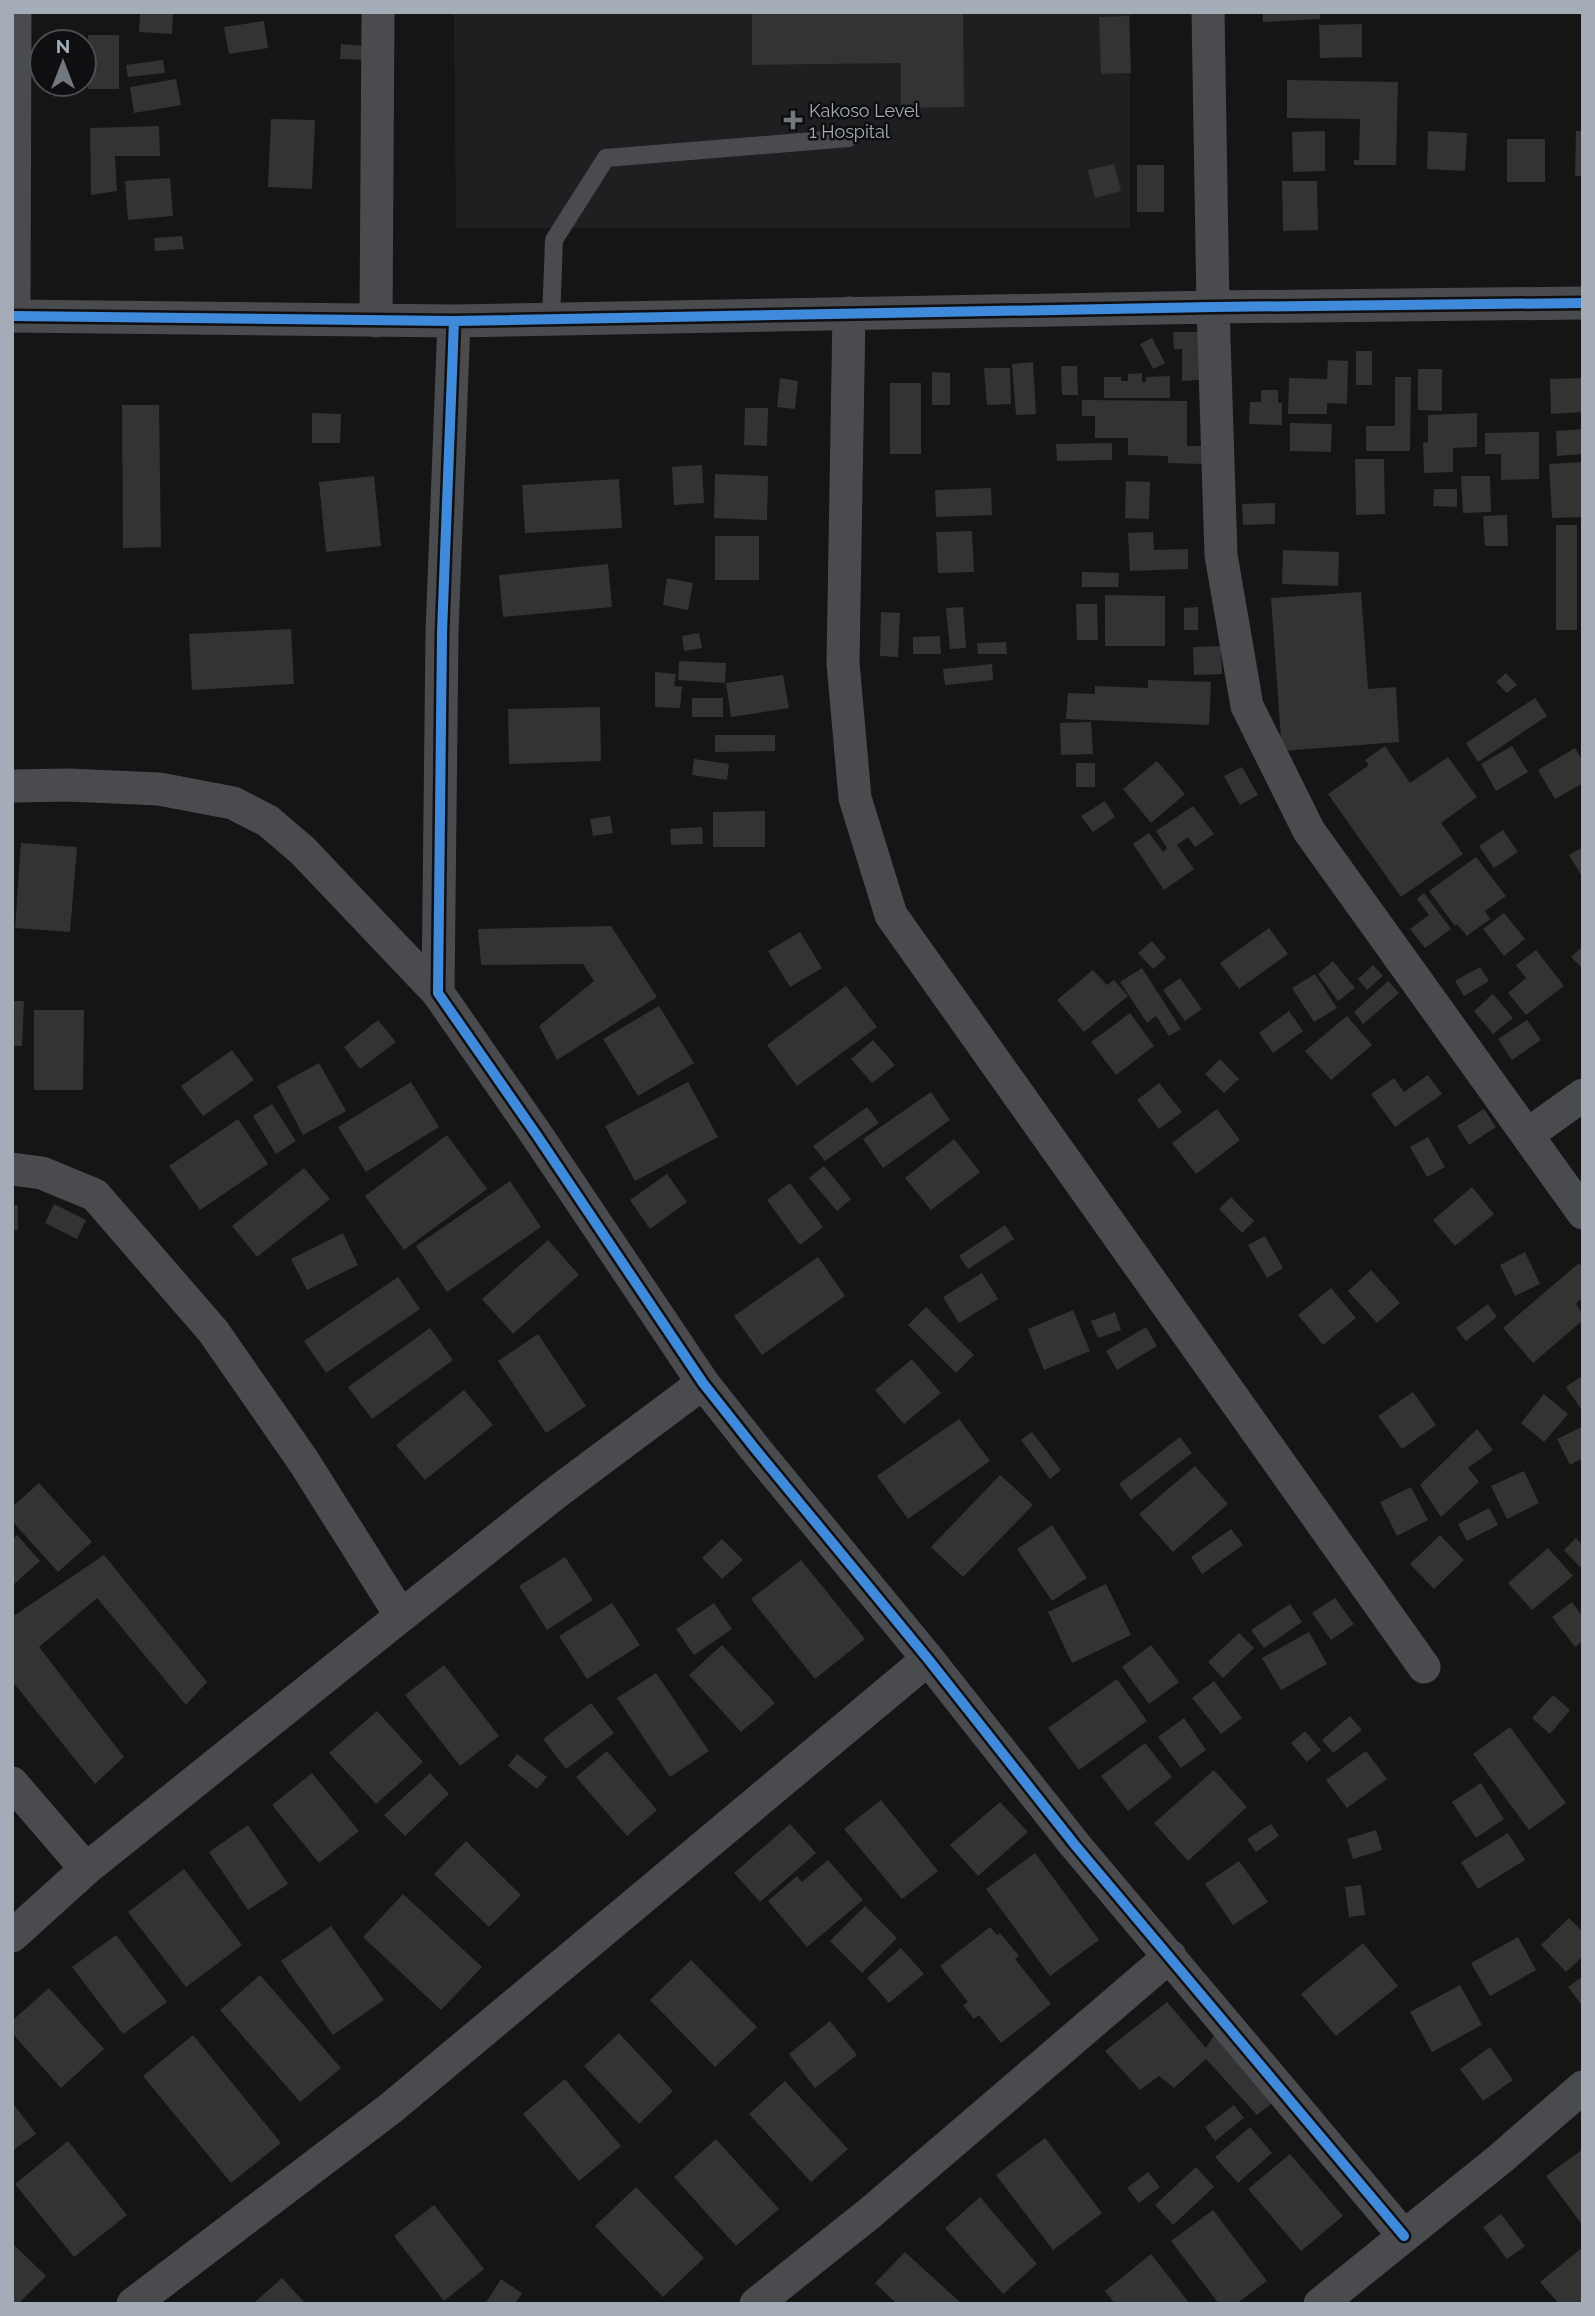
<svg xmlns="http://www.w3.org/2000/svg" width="1595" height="2316" font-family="Raleway,sans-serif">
	<rect width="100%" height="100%" fill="#151515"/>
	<!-- built -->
	<path fill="#1f1f21" d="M454 12H1130V228H456Z"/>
	<!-- building -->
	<path fill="#333334" d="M140 12H173L172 34 139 32Z
		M752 12H963L964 107 901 108V63L752 65Z
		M1263 12H1320V19L1263 22Z
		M1129 16 1131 73 1101 74 1099 17Z
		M264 21 268 48 229 54 224 27Z
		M1362 24V57L1320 58 1319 25Z
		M88 35H119V89H88Z
		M341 44 366 46 365 60 340 59Z
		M163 60 165 73 128 77 126 65Z
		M176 79 181 105 134 113 130 87Z
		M1287 80 1398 82 1396 165H1354V160H1359L1360 119 1287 118Z
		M50 84H72L74 92 54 97Z
		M271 119 315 120 312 189 268 187Z
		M159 126 160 156H115L117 191 91 195 90 128Z
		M1325 131V171L1293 172 1292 132Z
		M1428 131 1467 133 1465 171 1427 169Z
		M1576 131H1583V176H1575Z
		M1507 139H1545V182H1507Z
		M1114 164 1121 191 1095 198 1088 170Z
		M1137 165H1164V212H1137Z
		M170 178 173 216 128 220 125 181Z
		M1282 181H1317L1318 230 1283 231Z
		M182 236 184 249 155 251 154 238Z
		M1173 332H1198L1199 380 1182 381V349H1174Z
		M1152 338 1165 363 1153 369 1140 344Z
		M1356 351H1372V385H1356Z
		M1328 360 1348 361 1347 404 1327 403V414H1288L1289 378 1327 379Z
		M1033 362 1036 414 1016 415 1012 364Z
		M1061 366H1077L1078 395H1062Z
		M984 368H1010L1011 404 987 405Z
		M1418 369H1442V411L1418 410Z
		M932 372 950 373V405H932Z
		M1142 373V382H1146V377L1170 376V398H1104V377H1121V381H1128V374Z
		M1395 377H1411L1410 451H1366V426H1395Z
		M780 378 798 381 795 409 777 407Z
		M1583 378V412L1551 414 1550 379Z
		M890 383H921V454H890Z
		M1261 390H1278V403H1282V425L1249 424 1250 402H1261Z
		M1082 400 1187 401V446H1202V464L1168 463V456L1128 455V438H1095V416H1082Z
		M122 405H159L161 547 123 548Z
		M745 408H768L767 446 744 445Z
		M312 413 341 414 340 443H312Z
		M1477 413V447L1453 448V472L1424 473 1423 443 1428 442V415Z
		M1290 423 1332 424 1331 452 1290 451Z
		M1583 429V454L1557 456 1556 431Z
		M1539 432V479L1501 480V454H1485V433Z
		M1112 443V460L1057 461 1056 444Z
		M1355 459H1384L1385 514 1356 515Z
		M1583 462V517L1552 518 1549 464Z
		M702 465 704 503 674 505 672 467Z
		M715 474 768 476 767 520 714 518Z
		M374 476 381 546 326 552 319 482Z
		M1461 476H1490L1491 512 1463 513Z
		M619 479 622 528 525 533 522 485Z
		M1126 481 1150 482 1149 519 1125 518Z
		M991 488 992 515 936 517 935 490Z
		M1434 489H1457V507L1433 506Z
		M1275 503V524L1243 525 1242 504Z
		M1507 515 1508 546H1485L1483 516Z
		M1556 525H1577V630H1556Z
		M972 531 974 572 938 573 936 532Z
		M1153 532 1154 550 1188 549V569L1130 571 1128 533Z
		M715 536H759V580H715Z
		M1283 550 1339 552 1338 586 1282 584Z
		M608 564 612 607 503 617 499 575Z
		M1082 572 1119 573 1118 587H1082Z
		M667 578 693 583 688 610 663 605Z
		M1361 592 1368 689 1396 687 1399 742 1282 751 1271 598Z
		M1105 595 1165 596V646H1105Z
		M1076 604H1097L1098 640H1077Z
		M963 607 966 648 950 649 946 608Z
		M1198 607V630H1184V608Z
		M881 612 900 613 898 657 880 656Z
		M291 629 294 684 192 690 189 634Z
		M699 633 702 648 684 651 682 636Z
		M940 636 941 654H913V637Z
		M1006 642 1007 654H978L977 643Z
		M1221 646 1222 674 1194 675 1193 647Z
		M679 661 726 663 725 683 678 680Z
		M992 664 993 680 945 685 943 669Z
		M655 672 676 674 674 686 682 687 680 708 655 707Z
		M1506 673 1517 685 1507 693 1496 682Z
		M783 675 789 708 731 717 726 683Z
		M1148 680 1211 682 1209 725 1066 719 1068 693 1095 694V686L1148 688Z
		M692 698H723V717H692Z
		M1535 698 1547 716 1478 762 1466 743Z
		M600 707 601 761 509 764 508 709Z
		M1091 722 1093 754 1061 755 1060 723Z
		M715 735H775V751L715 752Z
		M1385 746 1410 783 1448 757 1477 797 1441 823 1463 854 1401 897 1328 794 1369 765 1365 760Z
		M1512 746 1528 772 1496 791 1481 764Z
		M1575 748 1583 761V783L1555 799 1538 770Z
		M694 759 729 764 727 780 692 775Z
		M1157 761 1185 794 1151 823 1123 789Z
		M1076 763H1095V787H1076Z
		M1242 767 1258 795 1240 805 1224 776Z
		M1105 801 1115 817 1093 832 1081 816Z
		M1193 806 1214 834 1195 847 1188 837 1177 845 1194 869 1164 890 1133 844 1149 833 1163 852 1167 848 1156 831Z
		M765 811V847H713V812Z
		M610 816 613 833 593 836 590 819Z
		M702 827 703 844 671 845 670 829Z
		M1503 830 1518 852 1494 868 1479 846Z
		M21 843 77 847 70 932 15 928Z
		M1583 847V878L1569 855Z
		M1476 857 1506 896 1485 911 1490 919 1467 936 1457 924 1455 926 1429 891Z
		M1424 893 1451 929 1425 948 1410 929 1429 915 1417 899Z
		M1504 913 1525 939 1504 956 1483 929Z
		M611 926 657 997 557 1060 539 1026 594 981 583 964 481 965 478 929Z
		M1269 928 1288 954 1239 989 1220 963Z
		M800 932 822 968 790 987 768 951Z
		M1152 941 1166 958 1153 969 1138 953Z
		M1583 946V969L1571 957Z
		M1536 950 1564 986 1526 1015 1508 993 1526 978 1516 965Z
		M1333 961 1355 988 1338 1001 1318 974Z
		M1373 965 1383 976 1367 990 1358 979Z
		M1480 967 1489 981 1464 996 1455 981Z
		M1142 968 1181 1029 1169 1036 1156 1016 1147 1023 1120 982Z
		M1093 970 1107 985 1114 980 1128 996 1084 1032 1057 1000Z
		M1315 974 1337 1008 1314 1022 1292 988Z
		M1180 978 1202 1009 1185 1021 1163 990Z
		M1388 981 1399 993 1363 1024 1354 1012Z
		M846 986 877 1027 797 1086 767 1045Z
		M1493 994 1513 1018 1493 1034 1474 1011Z
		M12 1001H24L22 1046H12Z
		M659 1006 694 1063 638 1096 603 1039Z
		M34 1010H84L83 1090H34Z
		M1289 1011 1303 1031 1273 1053 1259 1033Z
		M1130 1013 1154 1046 1116 1075 1091 1042Z
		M1347 1016 1372 1045 1331 1080 1305 1051Z
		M378 1020 396 1042 360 1069 344 1047Z
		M1527 1020 1541 1040 1512 1060 1498 1039Z
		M873 1040 895 1065 872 1083 851 1059Z
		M232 1050 254 1080 203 1116 181 1086Z
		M1220 1059 1239 1079 1224 1093 1205 1074Z
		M319 1063 346 1111 303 1135 277 1086Z
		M1428 1075 1442 1094 1395 1127 1371 1094 1394 1078 1404 1092Z
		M411 1082 439 1127 366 1172 338 1127Z
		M688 1082 718 1137 635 1181 605 1126Z
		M1159 1083 1182 1112 1159 1129 1137 1100Z
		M931 1092 950 1120 883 1168 863 1139Z
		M272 1104 296 1141 276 1154 253 1116Z
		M867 1107 879 1123 825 1161 813 1146Z
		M1217 1109 1240 1140 1196 1174 1172 1143Z
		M1484 1109 1496 1127 1469 1145 1457 1126Z
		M238 1119 268 1164 200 1210 169 1166Z
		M447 1135 487 1189 404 1250 365 1196Z
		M1428 1137 1445 1167 1427 1177 1410 1147Z
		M954 1139 980 1172 931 1210 905 1178Z
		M824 1166 851 1199 837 1211 809 1178Z
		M304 1168 330 1199 257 1257 232 1226Z
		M667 1174 687 1202 650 1229 630 1200Z
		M510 1181 541 1227 447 1292 416 1246Z
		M790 1183 823 1227 800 1245 767 1200Z
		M1472 1187 1494 1214 1455 1246 1433 1220Z
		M1231 1197 1254 1221 1242 1233 1219 1209Z
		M54 1204 86 1220 77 1239 45 1223Z
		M12 1205H18V1230H12Z
		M1005 1225 1014 1239 968 1269 959 1256Z
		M343 1233 358 1265 307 1290 291 1259Z
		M1265 1236 1283 1268 1267 1278 1248 1245Z
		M548 1240 579 1275 513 1334 482 1299Z
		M1525 1252 1540 1284 1515 1296 1500 1265Z
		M818 1257 845 1296 762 1355 734 1316Z
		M1579 1263 1583 1269V1297L1576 1304 1583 1315V1320L1533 1363 1503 1328Z
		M1371 1270 1400 1303 1377 1323 1348 1291Z
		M982 1273 998 1299 959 1323 943 1297Z
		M398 1277 420 1309 326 1373 304 1341Z
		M1331 1288 1356 1318 1323 1345 1298 1315Z
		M1488 1304 1497 1317 1466 1341 1456 1328Z
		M926 1307 974 1355 956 1373 908 1325Z
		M1073 1310 1090 1351 1044 1370 1028 1329Z
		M1115 1312 1121 1330 1098 1338 1091 1321Z
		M1146 1327 1157 1346 1117 1370 1106 1351Z
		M430 1328 453 1360 372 1419 348 1387Z
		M538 1334 586 1406 546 1433 498 1361Z
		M912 1359 941 1393 904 1424 875 1390Z
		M1583 1375V1412L1566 1387Z
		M464 1390 493 1425 425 1480 396 1445Z
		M1413 1392 1436 1425 1402 1449 1378 1416Z
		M1544 1394 1568 1414 1544 1442 1521 1423Z
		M959 1419 990 1461 908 1519 877 1476Z
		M1582 1427 1583 1458 1570 1465 1557 1439Z
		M1477 1429 1493 1450 1468 1468 1479 1482 1441 1517 1420 1485Z
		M1032 1432 1061 1470 1050 1479 1021 1440Z
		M1180 1437 1192 1453 1131 1500 1119 1484Z
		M1195 1466 1228 1504 1173 1552 1139 1514Z
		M1524 1471 1539 1503 1507 1519 1491 1486Z
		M1000 1475 1033 1505 963 1577 931 1547Z
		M39 1483 92 1542 58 1572 12 1521V1507Z
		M1411 1487 1428 1520 1397 1536 1380 1502Z
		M1489 1508 1498 1525 1467 1541 1458 1524Z
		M1052 1525 1087 1578 1052 1601 1017 1549Z
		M1231 1529 1243 1545 1202 1574 1191 1557Z
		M17 1535 40 1561 12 1586V1540Z
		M1440 1535 1464 1560 1434 1589 1410 1564Z
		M1576 1538 1583 1546V1564L1580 1567 1564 1550Z
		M722 1539 743 1560 722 1579 702 1558Z
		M1548 1548 1573 1576 1532 1610 1508 1583Z
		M104 1555 207 1682 186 1705 97 1598 39 1647 124 1757 95 1784 12 1681V1617Z
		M565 1557 593 1600 547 1630 519 1586Z
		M801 1560 865 1639 815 1679 751 1599Z
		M1106 1584 1131 1635 1072 1663 1048 1612Z
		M1335 1598 1354 1624 1331 1640 1312 1613Z
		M1572 1602 1583 1617V1641L1575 1647 1552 1617Z
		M612 1603 640 1645 587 1679 559 1636Z
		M714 1603 732 1629 694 1655 676 1629Z
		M1290 1604 1302 1622 1264 1648 1251 1630Z
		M1309 1632 1327 1664 1281 1690 1262 1658Z
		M1239 1633 1254 1648 1223 1678 1208 1662Z
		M722 1645 775 1703 741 1732 689 1675Z
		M1151 1645 1179 1682 1149 1704 1122 1667Z
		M444 1665 499 1736 460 1766 405 1695Z
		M656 1673 709 1751 670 1777 617 1698Z
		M1117 1679 1147 1721 1079 1770 1048 1728Z
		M1214 1681 1242 1718 1221 1734 1192 1698Z
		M1553 1695 1570 1710 1550 1734 1532 1718Z
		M591 1703 614 1733 566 1769 543 1739Z
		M377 1711 423 1762 376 1804 329 1753Z
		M1350 1716 1362 1730 1333 1753 1322 1740Z
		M1184 1718 1206 1750 1181 1768 1158 1737Z
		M1510 1727 1566 1803 1529 1830 1473 1754Z
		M1305 1731 1321 1750 1307 1762 1291 1743Z
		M1145 1743 1172 1777 1128 1811 1101 1776Z
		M607 1751 657 1810 627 1836 576 1777Z
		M1366 1751 1387 1779 1347 1808 1326 1780Z
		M517 1754 547 1777 537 1789 508 1766Z
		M1214 1770 1247 1807 1188 1861 1154 1823Z
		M312 1773 359 1831 319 1863 272 1805Z
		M430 1773 449 1794 405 1836 384 1815Z
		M1481 1783 1504 1819 1476 1838 1452 1802Z
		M881 1800 938 1871 902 1899 844 1829Z
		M1000 1802 1028 1832 978 1876 950 1845Z
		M790 1824 816 1853 760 1902 734 1873Z
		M1271 1824 1279 1836 1256 1852 1247 1839Z
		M248 1825 288 1884 248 1910 209 1852Z
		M1376 1830 1382 1850 1353 1859 1347 1839Z
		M1508 1833 1525 1860 1478 1889 1461 1862Z
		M466 1841 521 1895 489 1927 434 1874Z
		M1035 1853 1099 1940 1050 1976 986 1889Z
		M828 1860 863 1900 807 1947 768 1901 797 1876 802 1882Z
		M1239 1861 1268 1902 1233 1925 1205 1884Z
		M184 1869 242 1945 186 1987 128 1912Z
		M1361 1885 1365 1915 1349 1917 1345 1887Z
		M403 1894 482 1967 441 2010 363 1937Z
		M865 1906 897 1938 862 1973 830 1941Z
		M1569 1918 1583 1932V1956L1566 1972 1541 1945Z
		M331 1926 384 2000 333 2035 281 1961Z
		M990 1927 997 1935 1000 1933 1019 1956 1015 1959 1051 2004 1001 2043 979 2015 974 2019 963 2005 968 2002 940 1966Z
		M116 1935 167 2002 123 2034 72 1967Z
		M1518 1937 1536 1970 1490 1996 1471 1963Z
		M1363 1943 1398 1986 1336 2036 1301 1994Z
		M901 1948 924 1974 889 2003 867 1978Z
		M691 1960 757 2027 715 2067 650 2000Z
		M260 1975 341 2068 300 2102 220 2010Z
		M1583 1976V2007L1568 1987Z
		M1460 1985 1482 2025 1432 2052 1410 2012Z
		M49 1988 104 2049 61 2088 12 2033V2021Z
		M1167 2002 1206 2048 1215 2033 1283 2094 1257 2115 1206 2059 1174 2088 1159 2076 1140 2090 1105 2051Z
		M830 2021 857 2055 815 2088 789 2054Z
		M619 2033 673 2091 639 2124 584 2066Z
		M193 2035 281 2143 231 2183 143 2076Z
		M1490 2047 1513 2080 1483 2101 1460 2069Z
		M565 2079 621 2146 579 2181 523 2114Z
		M785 2081 848 2149 811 2182 749 2114Z
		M12 2102 36 2134 12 2151Z
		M1234 2105 1244 2118 1215 2141 1205 2127Z
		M1250 2127 1272 2153 1238 2183 1215 2157Z
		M1045 2138 1102 2213 1053 2250 996 2175Z
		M716 2139 779 2209 736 2246 674 2177Z
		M68 2141 127 2215 74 2257 15 2184Z
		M1583 2149V2226L1546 2176Z
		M1290 2154 1343 2216 1301 2251 1248 2189Z
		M1196 2167 1214 2187 1173 2225 1155 2205Z
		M1148 2172 1160 2187 1139 2203 1127 2188Z
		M636 2187 704 2258 663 2297 595 2226Z
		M980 2197 1037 2264 1003 2294 945 2228Z
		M434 2205 484 2269 444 2301 394 2236Z
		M1213 2210 1267 2281 1236 2304H1219L1171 2241Z
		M1501 2214 1525 2246 1507 2259 1483 2227Z
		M12 2243 46 2276 18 2304 12 2301Z
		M1583 2247V2303L1559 2304 1540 2282Z
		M905 2252 962 2304H897L875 2283Z
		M1151 2254 1190 2304H1115L1105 2291Z
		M282 2278 306 2304H253Z
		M501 2279 522 2293 515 2304H485Z"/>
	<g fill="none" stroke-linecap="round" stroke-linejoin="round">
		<!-- service -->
		<path stroke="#494b4e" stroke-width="18" d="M551 319 554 240 606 158 849 138"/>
		<!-- minor -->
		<path stroke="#494b4e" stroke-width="33" d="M1208 12 1213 307 1221 555 1247 706 1309 831 1583 1213
			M849 313 843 663 855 798 891 915 1424 1667
			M12 316 454 321 1213 307 1583 303
			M14 316 15 12
			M376 321 378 12
			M454 321 442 633 438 993 536 1134 703 1383 756 1450 928 1659 1075 1845 1404 2236
			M12 786 69 785 159 789 233 803 268 821 302 850 438 993
			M1527 1135 1583 1095
			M12 1169 42 1173 95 1195 213 1331 304 1462 401 1616 86 1869 12 1936
			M401 1616 557 1492 703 1383
			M12 1783 86 1869
			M133 2304 391 2108 928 1659
			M756 2304 870 2213 1170 1956
			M1320 2304 1500 2159 1583 2087"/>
		<defs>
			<path id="cycleway" d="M12 316 454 321 1213 307 1583 303
				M454 321 442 633 438 993 536 1134 703 1383 756 1450 928 1659 1075 1845 1404 2236"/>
		</defs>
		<!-- cycleway casing -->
		<use href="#cycleway" stroke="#0f0f11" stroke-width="15"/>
		<!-- cycleway -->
		<use href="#cycleway" stroke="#408adc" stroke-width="10"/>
	</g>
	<!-- markers -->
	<path fill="#72787e" stroke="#0f0f11" stroke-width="2.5" d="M789.5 109.5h7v7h7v7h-7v7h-7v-7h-7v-7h7z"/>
	<g text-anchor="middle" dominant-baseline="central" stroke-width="5" stroke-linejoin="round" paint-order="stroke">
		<!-- poi labels -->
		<g font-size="18" fill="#a4adb7" stroke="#0f0f11" text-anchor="start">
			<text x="809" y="110">Kakoso Level<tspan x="809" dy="21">1 Hospital</tspan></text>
		</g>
	</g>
	<!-- border -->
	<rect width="1595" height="2316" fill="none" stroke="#a4adb7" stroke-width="28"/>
	<!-- north arrow -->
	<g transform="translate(63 63)"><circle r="33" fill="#0f0f11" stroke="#4b4e53" stroke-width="2"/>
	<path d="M0-5L12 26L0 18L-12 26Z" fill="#72787e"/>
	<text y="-10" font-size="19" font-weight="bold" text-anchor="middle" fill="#a4adb7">N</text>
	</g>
</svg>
